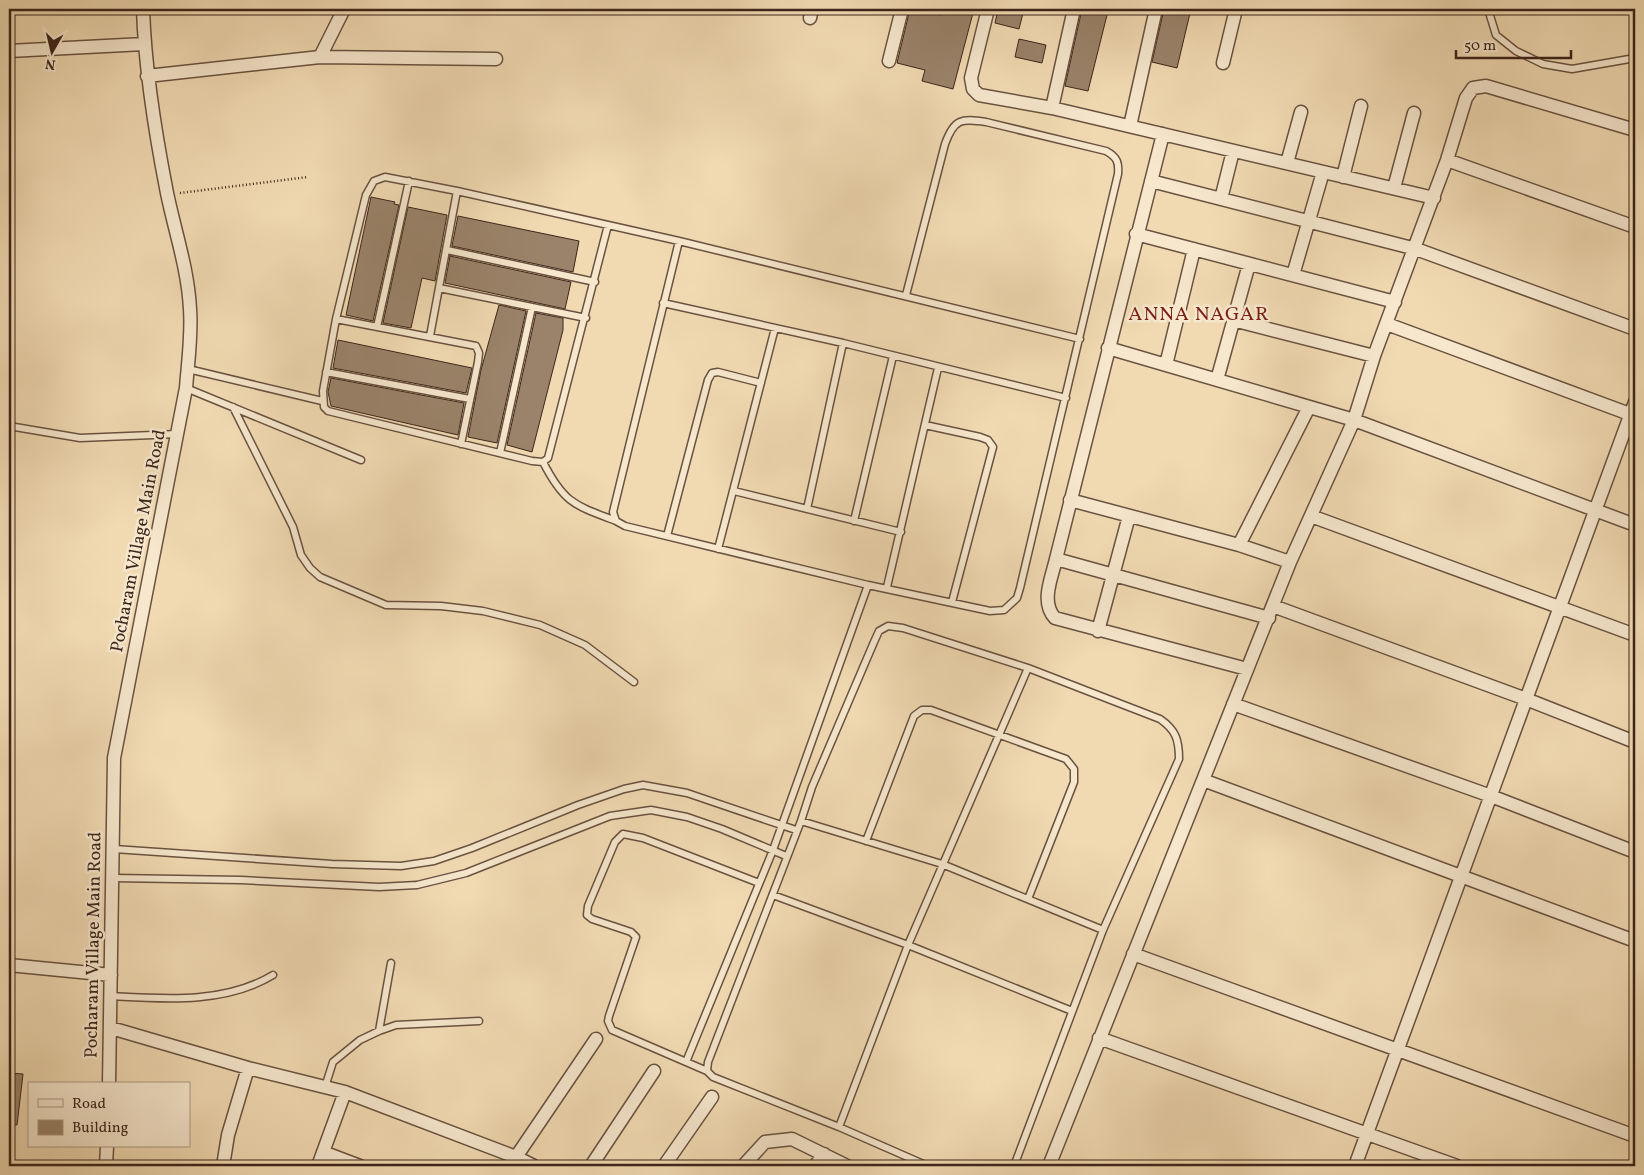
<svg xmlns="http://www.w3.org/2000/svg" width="1644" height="1175" font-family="Vollkorn,serif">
	<rect width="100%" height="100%" fill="#f1dab2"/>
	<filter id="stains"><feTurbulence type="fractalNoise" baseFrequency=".004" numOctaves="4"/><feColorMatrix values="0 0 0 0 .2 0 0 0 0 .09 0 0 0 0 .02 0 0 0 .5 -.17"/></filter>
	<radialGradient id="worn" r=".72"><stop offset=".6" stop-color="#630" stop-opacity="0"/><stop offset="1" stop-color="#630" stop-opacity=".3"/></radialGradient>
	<!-- building -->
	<path fill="#9a836a" stroke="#3c251b" d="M910 9 940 15 941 9H974L953 89 922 81 925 70 897 63Z
		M998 9 1023 13 1019 29 995 23Z
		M1082 9 1108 11 1088 91 1065 86Z
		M1164 9H1191L1177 68 1152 62Z
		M1019 39 1046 45 1042 63 1015 57Z
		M371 197 395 202 394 204 399 205 373 321 346 315Z
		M408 207 447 215 435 281 422 278 411 328 383 323Z
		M458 216 579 241 573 272 452 246Z
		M450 256 571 282 565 309 445 283Z
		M499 305 526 311 497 443 468 437 481 370Z
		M536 313 563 318V330L532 452 507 445Z
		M338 340 472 368 466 393 333 368Z
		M331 378 464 403 458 435 331 406 328 392Z
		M9 1073 23 1074 17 1125 9 1124Z"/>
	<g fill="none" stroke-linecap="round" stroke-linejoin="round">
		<defs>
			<path id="lane" d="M1488 9 1496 35 1516 51 1543 64 1572 69 1635 58
				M608 225 548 458 543 462 532 461 328 411 324 407 323 391 336 319 366 195 374 181 385 177 457 191 679 241 1080 339
				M679 241 613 512 616 521 625 526 868 585 990 611 1004 610 1017 598 1020 588 1118 174C1119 162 1117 157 1106 151L986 122C961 118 954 119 945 144L906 295
				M447 250 595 282
				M439 288 586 318
				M663 303 843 343 1066 398
				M336 319 476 346 479 353 478 362 461 444
				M377 327 409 181
				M430 336 457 191
				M188 369 322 401
				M326 372 470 399
				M186 388 361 460
				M233 407 293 527 301 555 310 568 320 577 386 605 441 606 483 611 540 625 585 645 634 682
				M925 425 980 437 988 440 993 447 952 602
				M9 426 80 438 177 434
				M500 453 532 307
				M543 462C564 503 574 505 616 521
				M734 491 901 532
				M807 509 843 343
				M854 521 893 356
				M667 536 708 380 712 373 718 372 761 383
				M718 549 775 328
				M887 587 938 368
				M801 821 942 864 1103 930
				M866 841 914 716 922 710H931L1066 759 1074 769V782L1028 899
				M114 849 332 864 401 866 434 861 472 848 578 805 624 789 643 785 687 793 796 830
				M113 878 241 880 379 887 417 885 466 873 610 816 651 810 687 817 722 829 786 856
				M773 895 908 945 1072 1011
				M111 996C165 999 225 1004 273 975
				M379 1031 391 963
				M686 1062 773 850 868 585
				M707 1071 612 1030 608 1021 609 1016 636 937 631 932 592 919 587 915 588 906 615 842 623 834 643 838 759 883
				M325 1087 333 1062 360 1040 379 1031 396 1025 479 1021
				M839 1127 908 945 1028 668
				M928 1166 839 1127 713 1077 707 1071 708 1062 801 821 812 787 874 642 879 631 888 626 903 628 1028 668 1160 719C1176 730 1179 740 1179 759L1103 930 1014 1166"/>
			<path id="street" d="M988 9 971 78 973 89 979 95 1052 108 1434 198
				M810 18 812 9
				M9 51 144 44
				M320 57 344 9
				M889 61 902 9
				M1223 63 1236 9
				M147 76 320 57 496 59
				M1052 108 1074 9
				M1130 126 1156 9
				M1163 134 1056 559C1052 577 1040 602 1055 618L1247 669
				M1447 160 1635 227
				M1287 163 1301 112
				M1343 177 1361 106
				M1151 181 1416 249 1635 329
				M1394 188 1414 113
				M1221 199 1233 151
				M1136 234 1395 302
				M1293 275 1323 172
				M1233 320 1374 356
				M1387 324 1635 416
				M1108 348 1354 420 1635 525
				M1166 365 1194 249
				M1217 380 1249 264
				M1070 500 1239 545 1290 562
				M1311 516 1635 635
				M1239 545 1309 407
				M1056 559 1269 618
				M1273 606 1526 699 1635 742
				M1098 631 1129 516
				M1233 704 1491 796 1635 852
				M1203 780 1635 941
				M1133 954 1635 1136
				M9 965 111 975
				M111 1028 248 1068 345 1092 516 1157 534 1166
				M1099 1038 1457 1166
				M109 1084 114 758 186 388C188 362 192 335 190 309 188 269 175 232 167 193 155 132 145 71 143 9
				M323 1152 360 1166
				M516 1157 596 1039
				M106 1166 107 1146
				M223 1166 228 1135 248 1068
				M318 1166 345 1092
				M591 1166 654 1071
				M664 1166 712 1097
				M743 1166 765 1142 792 1139 847 1166
				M815 1166 824 1154
				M1049 1166 1290 562 1354 420 1374 356 1447 160 1466 98 1473 88 1486 86 1635 130
				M1355 1166 1635 402"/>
		</defs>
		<!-- lane casing -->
		<use href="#lane" stroke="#695241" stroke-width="9"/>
		<!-- street casing -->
		<use href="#street" stroke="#695241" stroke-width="15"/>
		<!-- path -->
		<path stroke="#3c251b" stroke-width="2.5" stroke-dasharray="1 2.5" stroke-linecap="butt" d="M180 193 308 177"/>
		<!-- lane -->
		<use href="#lane" stroke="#f6e7cd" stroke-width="6"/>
		<!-- street -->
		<use href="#street" stroke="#f6e7cd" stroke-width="12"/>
	</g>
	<g text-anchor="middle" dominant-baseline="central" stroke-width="5" stroke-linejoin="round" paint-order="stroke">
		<!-- street labels -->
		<g font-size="18" fill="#3c251b" stroke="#f6e7cd">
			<text transform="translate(139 541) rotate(-79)">Pocharam Village Main Road</text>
			<text transform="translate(94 945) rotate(-89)">Pocharam Village Main Road</text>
		</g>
		<!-- quarter labels -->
		<g font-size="20" letter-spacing="1" fill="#7a1f14" stroke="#f6e7cd">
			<text x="1199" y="315">ANNA NAGAR</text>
		</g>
	</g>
	<!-- margin -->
	<rect width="1644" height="1175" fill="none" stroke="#f1dab2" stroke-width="30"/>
	<rect x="10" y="10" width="1624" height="1155" fill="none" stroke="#3c251b" stroke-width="2.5"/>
	<rect x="15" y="15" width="1614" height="1145" fill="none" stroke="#3c251b"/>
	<!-- legend -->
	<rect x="28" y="1082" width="162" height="65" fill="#f6e7cd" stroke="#ac9986"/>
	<rect x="38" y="1099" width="25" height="8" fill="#f6e7cd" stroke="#ac9986"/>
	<text x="72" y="1108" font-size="15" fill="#3c251b">Road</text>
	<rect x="38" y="1120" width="25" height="15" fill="#9a836a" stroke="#ac9986"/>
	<text x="72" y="1132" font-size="15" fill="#3c251b">Building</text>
	<!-- north arrow -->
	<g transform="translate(52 52) rotate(188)" stroke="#f6e7cd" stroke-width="4" paint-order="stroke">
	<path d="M0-4L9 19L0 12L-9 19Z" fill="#3c251b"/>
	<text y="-8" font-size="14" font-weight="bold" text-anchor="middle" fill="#3c251b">N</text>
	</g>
	<!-- scale -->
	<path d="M1456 50v8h115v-8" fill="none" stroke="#3c251b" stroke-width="2.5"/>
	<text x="1464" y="50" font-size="15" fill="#3c251b" stroke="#f6e7cd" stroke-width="4" paint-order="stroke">50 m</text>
	<rect width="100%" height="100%" filter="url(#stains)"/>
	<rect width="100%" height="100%" fill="url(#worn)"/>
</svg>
